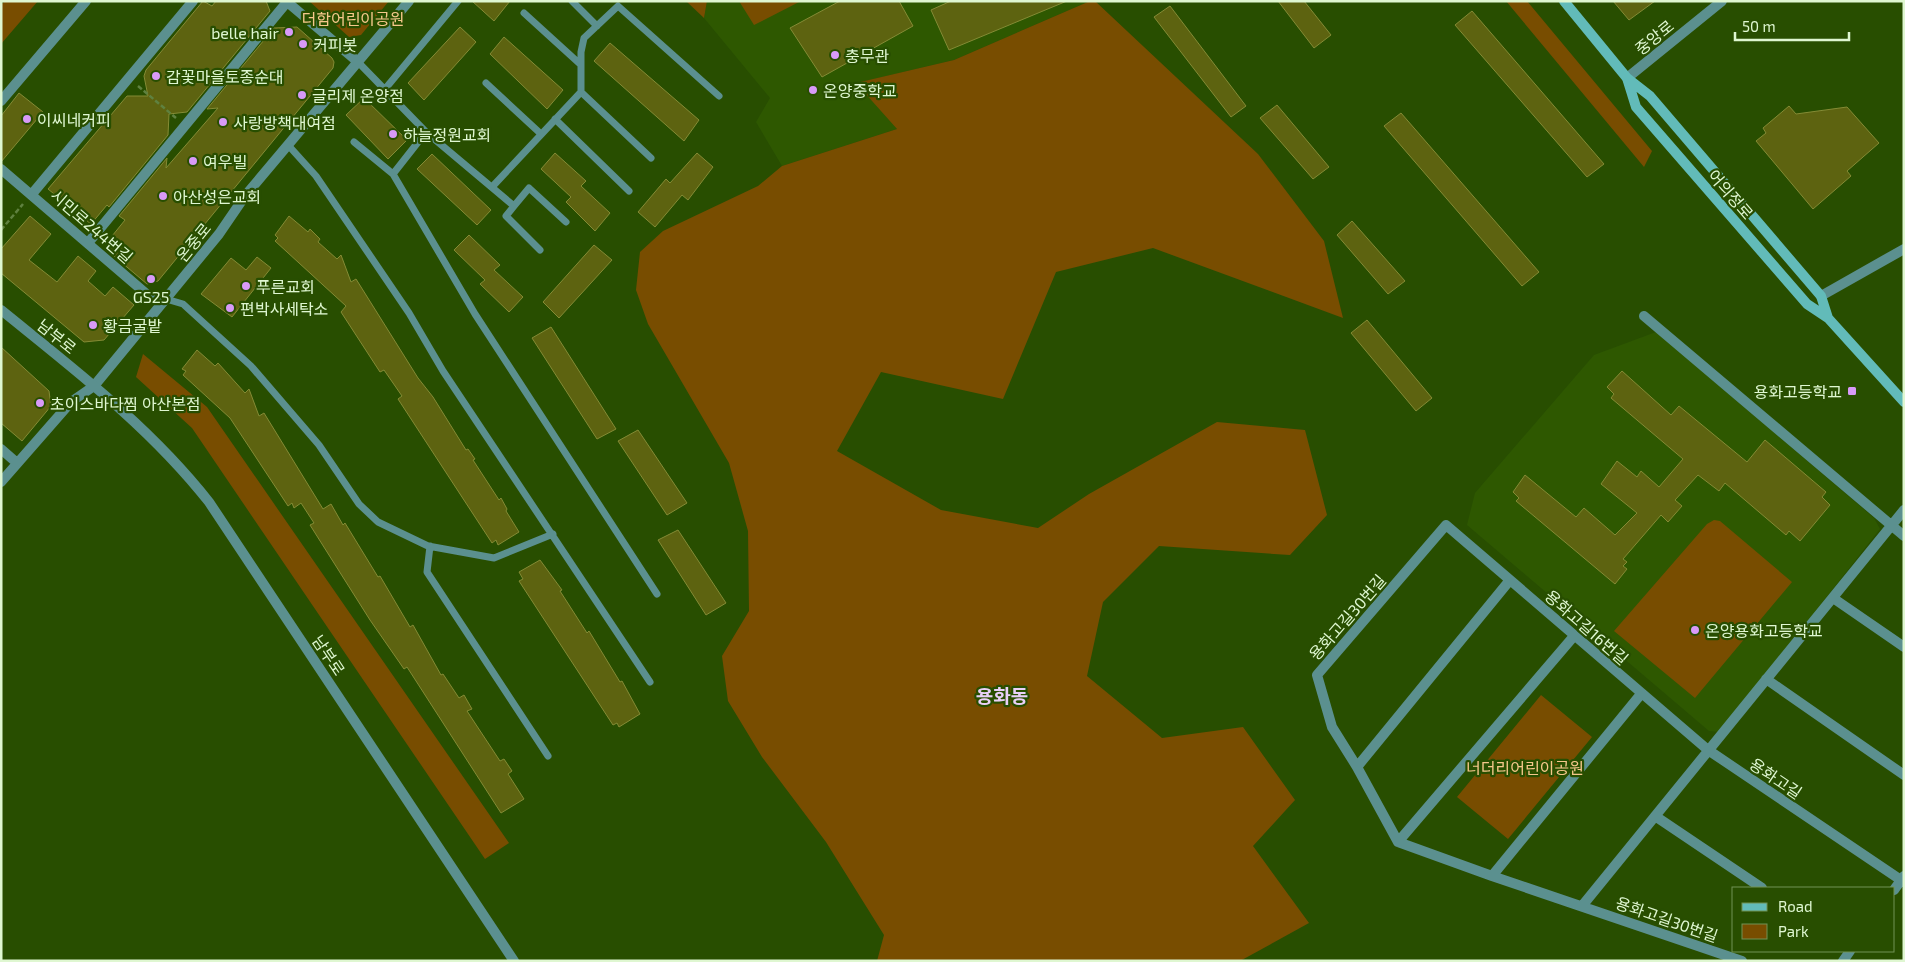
<svg xmlns="http://www.w3.org/2000/svg" width="1905" height="962" font-family="'Exo 2','Noto Sans KR',sans-serif">
	<rect width="100%" height="100%" fill="#284e00"/>
	<!-- built -->
	<path fill="#2e5800" d="M707 1H1090L954 60 857 83 897 129 782 166 756 122 770 98 704 18Z
		M1656 332 1874 518 1880 529 1720 732 1709 731 1467 525 1475 493 1594 355Z"/>
	<!-- green -->
	<path fill="#784d00" d="M5 1H38L1 44V5Z
		M309 1H389L361 35 349 37Z
		M686 1H707L704 18Z
		M739 1H801L754 25Z
		M1090 1H1095L1258 154 1324 241 1343 318 1153 248 1056 272 1003 399 881 372 837 451 941 510 1038 528 1089 494 1217 422 1305 430 1327 515 1290 555 1159 546 1103 602 1087 676 1162 738 1243 727 1295 800 1253 846 1309 923 1240 961H877L884 935 826 842 762 757 728 701 722 656 749 611 748 531 729 463 648 324 636 290 640 252 663 231 758 186 782 166 897 129 856 83 954 60Z
		M1506 1H1527L1652 151 1644 167Z
		M143 354 207 407 509 843 485 859 192 428 136 377Z
		M1714 520 1720 521 1792 582 1695 698 1614 631 1707 524Z
		M1541 695 1592 737 1508 839 1457 797Z"/>
	<!-- building -->
	<path fill="#5d6310" stroke="#848b35" d="M203 1 212 6 216 1H266L270 11 187 112 169 114 168 135 109 207 107 205 91 224 48 189 127 96H148L144 76 146 70Z
		M472 1H510L494 21Z
		M840 1H899L913 26 822 77 790 28Z
		M951 1H1067L949 50 931 10Z
		M1278 1H1304L1331 35 1314 48Z
		M1613 1H1655L1629 20Z
		M1170 6 1246 106 1231 117 1154 17Z
		M1472 11 1604 164 1587 177 1455 25Z
		M297 27 332 58 334 62 333 68 158 281 147 284 108 251V241L125 220 119 216 167 158 166 168 218 108 207 109 274 28Z
		M460 27 476 42 424 100 408 83Z
		M504 37 563 90 547 109 490 54Z
		M610 43 699 120 684 141 594 61Z
		M19 93 43 112 1 162V116Z
		M364 98 407 140 388 159 346 115Z
		M1277 105 1329 167 1313 179 1260 118Z
		M1789 106 1796 114 1847 107 1879 143 1847 171 1851 176 1813 209 1756 141 1766 133 1763 128Z
		M1401 113 1539 272 1522 286 1384 126Z
		M555 153 586 181 581 186 610 213 595 231 566 202 571 197 541 169Z
		M697 153 713 167 688 200 682 195 655 227 638 212 666 179 670 183Z
		M432 154 491 210 477 225 417 169Z
		M30 216 51 234 29 260 57 282 78 256 96 271 88 281 105 296 113 287 134 305 104 340 84 342 1 273V249Z
		M289 216 308 232 310 229 320 239 318 242 337 259 341 255 351 282 356 279 418 378 433 397 466 450 468 449 475 459 473 460 499 500 501 498 507 509 506 511 519 532 498 545 496 540 492 543 398 399 402 396 384 370 380 372 341 312 346 306 275 241 278 238 275 235Z
		M1352 221 1405 281 1388 294 1337 235Z
		M469 235 500 265 494 270 523 297 509 312 480 284 485 280 454 250Z
		M594 245 612 260 559 318 543 302Z
		M257 257 271 268 232 317 201 294 231 258 246 270Z
		M1367 320 1432 398 1416 411 1351 333Z
		M551 327 616 429 597 439 532 338Z
		M1 347 49 391 51 406 22 441 1 423Z
		M197 350 215 366 218 363 245 393 249 389 259 416 264 413 323 509 331 504 343 525 345 523 378 577 380 576 410 627 413 625 441 675 443 674 459 698 464 695 472 709 467 711 500 761 504 759 512 771 508 774 524 799 501 813 407 667 404 669 370 620 310 525 314 523 301 503 294 508 292 503 288 506 230 418 183 375 186 371 182 369Z
		M1622 371 1671 415 1679 406 1747 462 1765 440 1826 492 1822 497 1830 505 1800 541 1789 531 1786 535 1725 483 1719 491 1698 475 1675 500 1682 506 1668 522 1661 515 1623 559 1627 562 1623 566 1627 569 1615 584 1516 501 1519 498 1513 492 1525 475 1576 517 1584 508 1615 535 1637 513 1601 484 1617 461 1637 477 1641 471 1659 487 1683 459 1611 398 1614 394 1607 387Z
		M638 430 687 503 667 515 618 441Z
		M678 530 726 603 706 615 658 540Z
		M540 560 562 590 560 591 587 633 589 631 620 682 622 681 640 714 619 727 617 723 613 725 519 581 523 579 519 572Z"/>
	<g fill="none" stroke-linecap="round" stroke-linejoin="round">
		<!-- path -->
		<path stroke="#5f813f" stroke-width="2.5" stroke-dasharray="5 2.5" stroke-linecap="butt" d="M138 86 176 118
			M1 230 23 204"/>
		<!-- service -->
		<path stroke="#5b908f" stroke-width="7" d="M572 1 597 26
			M524 13 580 64
			M358 62 426 132 393 174 475 314 657 594
			M486 83 541 134
			M385 89 458 1
			M581 92 651 158
			M555 119 629 191
			M426 132 514 206 529 188 566 222
			M354 142 393 174
			M288 145 316 176 409 313 443 371 650 682
			M492 187 581 92V52L584 38 618 6 719 96
			M514 206 506 216 540 250
			M166 299 183 304 251 366 319 445 359 504 378 522 428 546 494 558 553 534
			M430 546 427 572 548 756"/>
		<!-- minor -->
		<path stroke="#5b908f" stroke-width="10" d="M286 1 358 62
			M1627 78 1722 1
			M1 101 86 1
			M1 169 150 297 166 299
			M32 194 193 1
			M88 243 287 2
			M1821 296 1904 249
			M1644 316 1904 536
			M1 449 17 463
			M1 482 71 402 94 386 219 234 245 196 409 1
			M1510 580 1357 767 1332 727 1317 675 1446 525 1708 750 1904 882
			M1833 598 1904 647
			M1766 679 1904 775
			M1357 767 1398 842 1492 876 1641 694
			M1655 816 1762 888
			M1398 842 1574 636
			M1492 876 1742 961
			M1894 890 1904 876
			M1582 906 1904 510
			M1843 961 1850 951"/>
		<!-- tertiary -->
		<path stroke="#5b908f" stroke-width="10" d="M1 310C75 370 150 427 209 502L514 961"/>
		<!-- secondary -->
		<path stroke="#62bbb9" stroke-width="10" d="M1564 1 1627 78 1650 96 1821 296 1828 318
			M1627 78 1636 107 1807 304 1828 318 1904 402"/>
	</g>
	<!-- markers -->
	<g fill="#d89af8" stroke="#284e00" stroke-width="2">
		<circle cx="289" cy="32" r="5"/>
		<circle cx="303" cy="44" r="5"/>
		<circle cx="835" cy="55" r="5"/>
		<circle cx="156" cy="76" r="5"/>
		<circle cx="813" cy="90" r="5"/>
		<circle cx="302" cy="95" r="5"/>
		<circle cx="27" cy="119" r="5"/>
		<circle cx="223" cy="122" r="5"/>
		<circle cx="393" cy="134" r="5"/>
		<circle cx="193" cy="161" r="5"/>
		<circle cx="163" cy="196" r="5"/>
		<circle cx="151" cy="279" r="5"/>
		<circle cx="246" cy="286" r="5"/>
		<circle cx="230" cy="308" r="5"/>
		<circle cx="93" cy="325" r="5"/>
		<rect x="1847" y="386" width="10" height="10" rx="2.5"/>
		<circle cx="40" cy="403" r="5"/>
		<circle cx="1695" cy="630" r="5"/>
	</g>
	<g text-anchor="middle" dominant-baseline="central" stroke-width="4.5" stroke-linejoin="round" paint-order="stroke">
		<!-- park labels -->
		<g font-size="16" fill="#f5c78b" stroke="#284e00">
			<text x="353" y="18">더함어린이공원</text>
			<text x="1525" y="767">너더리어린이공원</text>
		</g>
		<!-- poi labels -->
		<g font-size="16" fill="#dff7d1" stroke="#284e00" text-anchor="start">
			<text x="279" y="32" text-anchor="end">belle hair</text>
			<text x="313" y="44">커피봇</text>
			<text x="845" y="55">충무관</text>
			<text x="166" y="76">감꽃마을토종순대</text>
			<text x="823" y="90">온양중학교</text>
			<text x="312" y="95">글리제 온양점</text>
			<text x="37" y="119">이씨네커피</text>
			<text x="233" y="122">사랑방책대여점</text>
			<text x="403" y="134">하늘정원교회</text>
			<text x="203" y="161">여우빌</text>
			<text x="173" y="196">아산성은교회</text>
			<text x="256" y="286">푸른교회</text>
			<text x="151" y="296" text-anchor="middle">GS25</text>
			<text x="240" y="308">편박사세탁소</text>
			<text x="103" y="325">황금굴밭</text>
			<text x="1842" y="391" text-anchor="end">용화고등학교</text>
			<text x="50" y="403">초이스바다찜 아산본점</text>
			<text x="1705" y="630">온양용화고등학교</text>
		</g>
		<!-- street labels -->
		<g font-size="16" fill="#dff7d1" stroke="#284e00">
			<text transform="translate(1654 37) rotate(-39)">중앙로</text>
			<text transform="translate(1731 194) rotate(49)">어의정로</text>
			<text transform="translate(92 226) rotate(41)">시민로244번길</text>
			<text transform="translate(193 242) rotate(-51)">온중로</text>
			<text transform="translate(57 336) rotate(39)">남부로</text>
			<text transform="translate(1347 617) rotate(-49)">용화고길30번길</text>
			<text transform="translate(1587 627) rotate(41)">용화고길16번길</text>
			<text transform="translate(329 655) rotate(56)">남부로</text>
			<text transform="translate(1776 778) rotate(34)">용화고길</text>
			<text transform="translate(1667 919) rotate(19)">용화고길30번길</text>
		</g>
		<!-- quarter labels -->
		<g font-size="19" font-weight="bold" fill="#e9d0f8" stroke="#284e00">
			<text x="1002" y="695">용화동</text>
		</g>
	</g>
	<!-- border -->
	<rect width="1905" height="962" fill="none" stroke="#dff7d1" stroke-width="5"/>
	<!-- legend -->
	<rect x="1732" y="887" width="162" height="65" fill="#284e00" stroke="#719254"/>
	<rect x="1742" y="903" width="25" height="8" fill="#62bbb9" stroke="#719254"/>
	<text x="1778" y="912" font-size="15" fill="#dff7d1">Road</text>
	<rect x="1742" y="924" width="25" height="15" fill="#784d00" stroke="#719254"/>
	<text x="1778" y="937" font-size="15" fill="#dff7d1">Park</text>
	<!-- scale -->
	<path d="M1735 32v8h114v-8" fill="none" stroke="#dff7d1" stroke-width="2.5"/>
	<text x="1742" y="32" font-size="15" fill="#dff7d1" stroke="#284e00" stroke-width="4" paint-order="stroke">50 m</text>
</svg>
